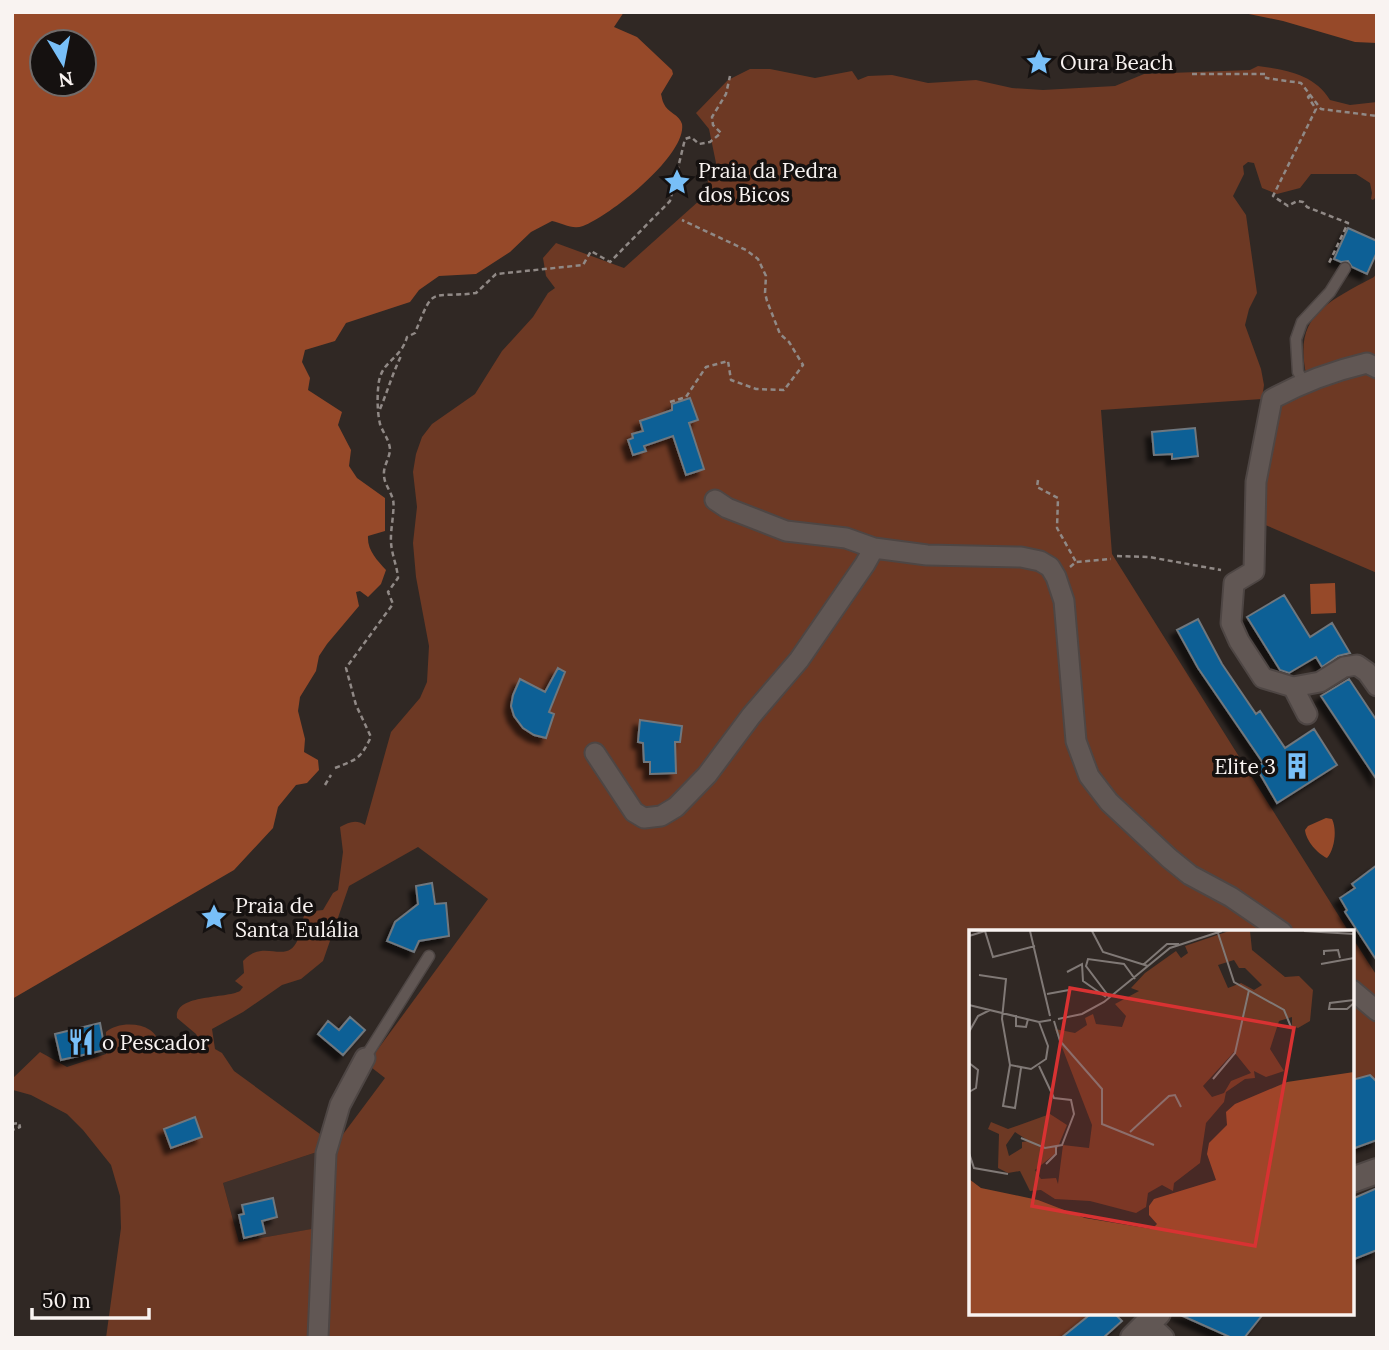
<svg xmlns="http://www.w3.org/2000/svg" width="1389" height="1350" font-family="Lora,serif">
	<defs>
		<filter id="shadow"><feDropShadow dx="-6" dy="6" stdDeviation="2" flood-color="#0009"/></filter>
	</defs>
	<rect width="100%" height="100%" fill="#302824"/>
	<!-- built -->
	<path fill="#3f302a" d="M320 1151 318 1228 239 1242 223 1183Z"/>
	<!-- green -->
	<path fill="#6d3924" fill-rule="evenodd" d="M1258 66C1286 70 1314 74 1330 100L1350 105 1377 102V196L1373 200 1371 199 1372 193 1370 183 1356 174H1311L1300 188 1277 194 1262 188 1254 163 1248 162 1243 166 1244 174 1233 196 1246 215 1257 293 1249 309 1245 325 1261 369 1264 385 1262 399 1101 410 1112 554 1349 932H971V1313H1092L1061 1338H106L121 1228 120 1196 111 1165 83 1130 67 1114 31 1095 13 1090 12 1079 40 1052 67 1067 106 1054V1032C116 1023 138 1022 150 1030 155 1033 157 1039 162 1042 170 1045 179 1045 189 1050L196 1048 200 1042 196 1034 177 1018C174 994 225 999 240 991L243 987 235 981 244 973 243 961C261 941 278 958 291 949 302 941 299 923 306 912L323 910 333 893 338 890 343 852 340 827C349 822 356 819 365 825L391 732 420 698 427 682 429 646 416 577 413 543 417 507 413 472 416 454 422 437 432 424 475 394 502 351 533 317 548 293 555 288 546 276 543 258 556 243 624 268 700 200 716 163 709 129 696 113 728 80 750 69H770L815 78 852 71 858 80 868 76 892 75 928 83 976 80 1012 88 1043 90 1115 86 1144 74 1250 70ZM418 847 488 899 367 1064 385 1078 335 1145 234 1071 222 1053 215 1049 212 1029 243 1012 282 985 301 979 323 961 349 886ZM320 1151 317 1228 239 1242 223 1183Z
		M1377 272V573L1263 524 1265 491 1281 404 1310 390C1290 320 1317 307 1374 277Z
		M1352 937 1377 976V1082L1370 1075 1352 1080Z"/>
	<!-- water -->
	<path fill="#964929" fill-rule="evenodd" d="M12 12H624L614 27 637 37 672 70 673 74 661 94C662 97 662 101 664 104 667 112 680 115 682 124 687 155 610 216 583 226 572 230 563 223 552 221L531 232 510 252 476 274 439 276 419 290 410 302 346 323 335 341 305 350 302 362 310 378 308 390 342 412 338 425 351 450 349 466 357 478 385 498V531L368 536C367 550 377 560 386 570L381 584 368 597 360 591 356 592 359 606 327 644 319 656 316 671 300 697 298 711 305 739 304 752 318 760 319 770 307 783 296 785 278 807 273 828 234 870 12 999ZM84 42V84H42V42Z
		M1239 12H1377V43L1355 42 1283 21Z
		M1335 583 1336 613 1311 614 1310 584Z
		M1326 818 1332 819C1337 829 1335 849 1327 858 1318 854 1306 841 1305 830L1308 826Z"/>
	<!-- building -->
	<path fill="#0b6196" stroke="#6f777e" stroke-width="2" filter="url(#shadow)" d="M1348 228 1377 241V252L1367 274 1352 267 1348 261 1341 262 1334 259Z
		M690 398 698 420 689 423 704 469 686 475 673 436 644 446 646 451 633 455 628 440 633 438 632 434 643 431 640 421 672 410V404Z
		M1195 428 1198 456 1172 459V454L1154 455 1152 432Z
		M1284 595 1310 637 1332 623 1350 653 1338 656 1322 667 1316 657 1289 673 1280 670 1247 617Z
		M1198 619 1222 664 1256 714 1260 711 1285 748 1314 729 1337 765 1277 803 1256 767 1263 763 1198 668 1177 630Z
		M558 668 565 672 549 712 554 714 546 738 534 735 523 728 514 716 511 706 513 695 520 679 545 692Z
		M1349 679 1377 721V780L1321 696Z
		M640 720 682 726 680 742H675L676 773 650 774V762H644L643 743 638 742Z
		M1377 865V961L1345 912 1347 910 1340 898 1355 888 1352 884Z
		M432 883 435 904 446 903 449 936 419 941 414 952 387 941 395 922 418 904 416 886Z
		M350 1017 365 1030 343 1055 318 1034 328 1021 339 1030Z
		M100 1023 105 1050 61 1060 55 1034Z
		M1370 1075 1377 1082V1140L1352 1149V1080Z
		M195 1117 202 1137 171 1148 164 1129Z
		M1377 1188V1250L1352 1260V1199Z
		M273 1198 277 1217 262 1221 265 1233 244 1238 239 1215 244 1214 242 1205Z
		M1092 1313H1114L1122 1321 1103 1338H1061Z
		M1176 1313H1264L1244 1338H1232Z"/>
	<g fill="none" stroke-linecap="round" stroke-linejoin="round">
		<defs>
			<path id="service" d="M1304 382 1298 372 1296 339 1302 322 1330 292 1345 268
				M365 1058 429 956"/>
			<path id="minor" d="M1377 368 1367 363C1333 371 1303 382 1272 399L1256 482 1254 571 1234 583 1231 623 1239 641 1263 678 1293 687 1320 682 1344 667 1357 665 1367 672 1377 686
				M715 500 727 508 786 531 846 538 874 548 927 555 1021 557 1040 561 1050 567 1056 577 1064 601 1076 741 1089 776 1109 802 1169 858 1190 875 1231 897 1282 932
				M1293 687 1307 714
				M595 753 634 812 644 818 661 816 676 807 707 775 751 716 799 660 865 564 874 548
				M1352 990 1377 1011
				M1148 1323 1164 1338
				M318 1338 326 1153 340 1105 365 1058"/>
			<path id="tertiary" d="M1352 1180 1377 1171
				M1133 1338 1158 1313"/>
		</defs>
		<!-- service casing -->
		<use href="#service" stroke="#4e4644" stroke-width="13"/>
		<!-- minor casing -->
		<use href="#minor" stroke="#4e4644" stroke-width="23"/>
		<!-- tertiary casing -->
		<use href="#tertiary" stroke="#4e4644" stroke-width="28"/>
		<!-- path -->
		<path stroke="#908986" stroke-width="2.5" stroke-dasharray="5 3.5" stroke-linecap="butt" d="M1192 74H1266V78L1301 83 1321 109 1377 116
			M1310 95 1308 97 1316 109 1273 196 1288 206 1297 201 1303 202 1307 207 1348 223 1329 263H1332
			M670 402 686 397 706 367 728 361 731 380 756 389 784 390 803 365 789 342 780 334 767 301 765 293 766 276 758 259 746 250 682 220
			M380 409C388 390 393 372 402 354
			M1038 480 1037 487 1058 498 1057 528 1076 562
			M1117 556 1149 557 1221 570
			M1070 567 1076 562 1111 559
			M335 768C358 759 360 759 371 737L356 705 346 668 393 604 388 592 398 578C397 564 390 552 391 536 391 528 395 506 393 500 391 491 384 484 384 475 383 466 390 458 390 449 389 439 383 433 380 424 377 411 377 393 379 381 383 360 401 359 407 337L415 333C435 283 429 299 476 293L496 274 583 265 591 251 610 262 670 201 685 139 691 137 699 144 710 142 721 133 713 125 712 117 726 94 730 76
			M325 785 331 775
			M12 1124 19 1123 20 1127 12 1130"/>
		<!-- service -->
		<use href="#service" stroke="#615754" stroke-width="10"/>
		<!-- minor -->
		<use href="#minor" stroke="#615754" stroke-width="19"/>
		<!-- tertiary -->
		<use href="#tertiary" stroke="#615754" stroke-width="24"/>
	</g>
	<!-- icons -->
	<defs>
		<symbol id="sight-bare" viewBox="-9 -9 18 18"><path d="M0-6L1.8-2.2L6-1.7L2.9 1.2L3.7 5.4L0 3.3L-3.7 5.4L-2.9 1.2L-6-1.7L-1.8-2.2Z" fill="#78bff8" stroke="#151110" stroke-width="2.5" paint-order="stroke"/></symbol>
		<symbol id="building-bare" viewBox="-9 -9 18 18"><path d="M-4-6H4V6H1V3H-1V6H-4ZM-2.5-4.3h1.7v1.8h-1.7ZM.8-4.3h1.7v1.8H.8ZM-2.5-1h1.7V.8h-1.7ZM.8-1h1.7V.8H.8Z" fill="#78bff8" stroke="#151110" stroke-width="2.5" paint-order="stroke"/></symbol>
		<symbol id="restaurant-bare" viewBox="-9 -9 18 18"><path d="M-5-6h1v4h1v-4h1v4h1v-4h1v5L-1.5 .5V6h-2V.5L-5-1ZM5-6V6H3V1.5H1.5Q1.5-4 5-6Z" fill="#78bff8" stroke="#151110" stroke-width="2.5" paint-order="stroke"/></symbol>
	</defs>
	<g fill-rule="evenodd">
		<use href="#sight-bare" x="1020" y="43" width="38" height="38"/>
		<use href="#sight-bare" x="658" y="163" width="38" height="38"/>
		<use href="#building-bare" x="1278" y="747" width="38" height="38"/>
		<use href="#sight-bare" x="195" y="898" width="38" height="38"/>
		<use href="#restaurant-bare" x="62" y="1023" width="38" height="38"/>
	</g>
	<g text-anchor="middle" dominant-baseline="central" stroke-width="7" stroke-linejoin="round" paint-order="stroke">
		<!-- poi labels -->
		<g font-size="21" fill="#f9f3f1" stroke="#151110" text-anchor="start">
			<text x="1060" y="62">Oura Beach</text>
			<text x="698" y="170">Praia da Pedra<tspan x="698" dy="24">dos Bicos</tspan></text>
			<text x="1276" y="766" text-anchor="end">Elite 3</text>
			<text x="235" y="905">Praia de<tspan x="235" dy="24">Santa Eulália</tspan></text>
			<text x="102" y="1042">o Pescador</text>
		</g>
	</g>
	<!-- overview -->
	<g transform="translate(969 930)">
		<rect width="385" height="385" fill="#302824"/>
		<path d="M260 1H281L283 20 316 47 330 46 344 60 341 91 329 98 323 96V87L310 91 301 119 315 141 297 147 285 141 286 148 276 149 257 162 255 172 237 193 231 233 205 253 204 261 193 255 179 263 177 277 167 283 121 271 86 269 72 260 61 261 51 241 39 243 29 238 30 204 19 199 22 192 39 199 81 184 98 195 86 224 66 240 72 249 87 248 89 254 94 215 120 218 123 195 86 99 106 103 118 95 116 88 124 84 127 94 153 97 157 86 146 74 170 61 162 58 176 43 207 21 212 28 219 23 216 16ZM265 30 270 38H276L293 55 285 60 272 53 259 58 249 35ZM265 122 282 143 262 151 255 163 243 167 234 156ZM46 202 60 211 53 212V218L40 226 37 215Z" fill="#6d3924" fill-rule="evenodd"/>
		<path d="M385 142V384H0V249L12 258 69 270 116 288 183 299 188 294 180 285V276L185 269 247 250 238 224 240 213 258 195 257 182 266 174 318 152Z" fill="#964929"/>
		<path fill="none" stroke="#807976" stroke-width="2" d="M61 1 81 86M123 1 134 22 179 36M335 1 385 4M249 3 265 52 315 80 322 97M0 6 16 1 24 27 66 16M355 25V21L369 20 371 28M352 34 385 28M174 35 198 14H210M98 42 113 34 114 51 137 67M10 45 37 49 33 89 41 135 62 139 77 129 79 116 70 92M78 64 100 60M141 68 117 36 119 29 155 34 166 49M385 70 361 73 360 79H378L385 73M0 75 70 92 82 90M47 85V96L57 97 59 89M89 89 113 84 135 72 201 18 253 1M85 91 91 111 133 159V194L185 215M0 102 9 86 21 80M0 133 9 140 7 158 0 162M41 135 34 176 46 178 52 138M244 149 266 123 280 60M161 202 200 166 206 165 212 177M52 208 76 218 93 215 105 184 102 170 85 168 70 136M0 223 5 238 39 244M77 234 87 224V217"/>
		<path fill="#d83232" fill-opacity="0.15" stroke="#d83232" stroke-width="3.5" d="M101 58 325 98 286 316 63 276Z"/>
		<rect width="385" height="385" fill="none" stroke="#f9f3f1" stroke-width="3.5"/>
	</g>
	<!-- border -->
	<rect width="1389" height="1350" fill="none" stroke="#f9f3f1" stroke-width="28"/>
	<!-- north arrow -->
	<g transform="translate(63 63) rotate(170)"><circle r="33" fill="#151110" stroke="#706b6a" stroke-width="2"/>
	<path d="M0-5L12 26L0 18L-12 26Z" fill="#78bff8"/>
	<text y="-10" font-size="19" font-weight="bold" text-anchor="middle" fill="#f9f3f1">N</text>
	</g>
	<!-- scale -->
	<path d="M32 1308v10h117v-10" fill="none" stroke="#f9f3f1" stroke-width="3.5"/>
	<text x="42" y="1308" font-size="21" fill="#f9f3f1" stroke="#151110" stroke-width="5" paint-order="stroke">50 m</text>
</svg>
